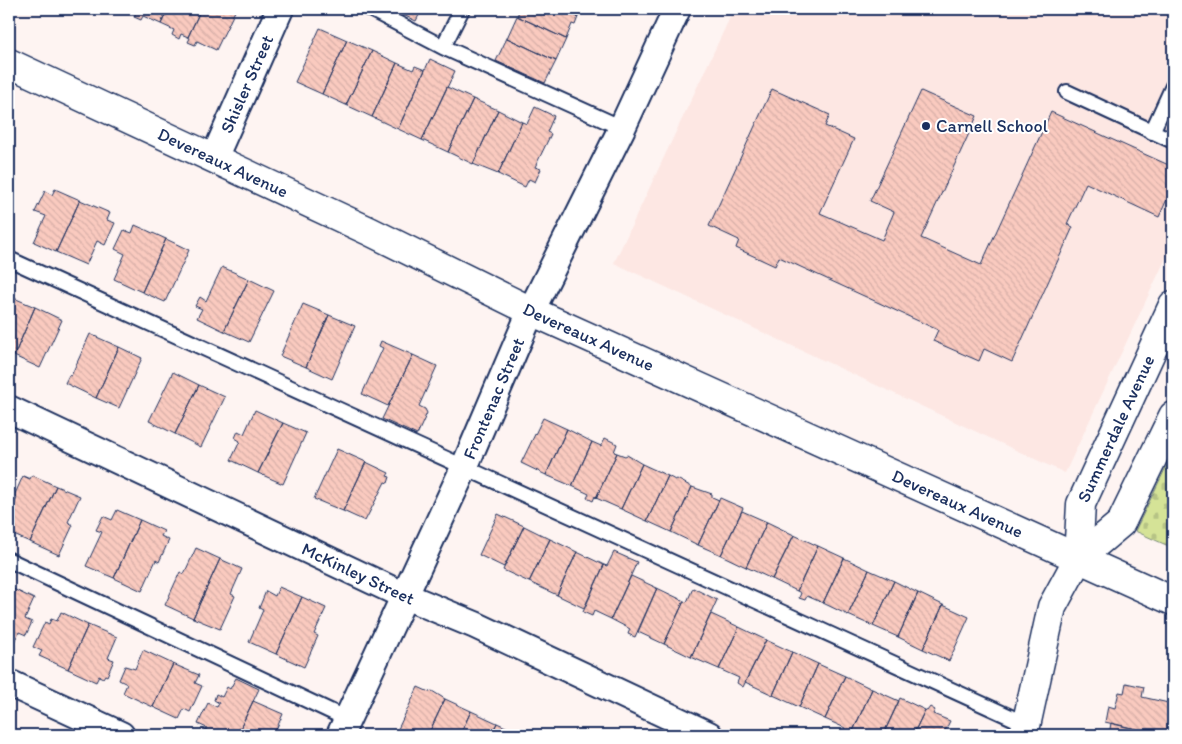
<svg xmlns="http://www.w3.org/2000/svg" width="1182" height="744" font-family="Itim,sans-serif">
	<defs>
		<pattern id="cemetery-stones" width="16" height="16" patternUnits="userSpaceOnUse" patternTransform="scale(1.25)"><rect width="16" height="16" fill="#d5e397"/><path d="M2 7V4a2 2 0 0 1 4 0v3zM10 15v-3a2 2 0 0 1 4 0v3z" fill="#b6c385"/></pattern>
		<pattern id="building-back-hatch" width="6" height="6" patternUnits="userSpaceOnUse" patternTransform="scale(1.25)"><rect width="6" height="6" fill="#facabf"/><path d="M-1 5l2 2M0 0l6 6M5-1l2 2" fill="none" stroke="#d6aea7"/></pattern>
	</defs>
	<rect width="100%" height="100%" fill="#fef4f2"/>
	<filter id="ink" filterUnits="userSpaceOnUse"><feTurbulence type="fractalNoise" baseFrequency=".02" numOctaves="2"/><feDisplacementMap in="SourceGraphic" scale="10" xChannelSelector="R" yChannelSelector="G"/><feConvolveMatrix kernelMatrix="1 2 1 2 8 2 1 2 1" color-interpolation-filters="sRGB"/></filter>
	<g filter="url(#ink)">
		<!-- built -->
		<path fill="#fde7e3" d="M734 9H1173V243L1065 473 614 263Z"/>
		<!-- cemetery -->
		<path fill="url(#cemetery-stones)" stroke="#78897a" d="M1173 453V548L1135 531Z"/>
		<!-- building -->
		<path fill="url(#building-back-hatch)" stroke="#1b2f5e" d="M135 9H168L161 24 143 16 141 20 134 17 136 12 134 11Z
			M168 9H201L188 37 181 34 179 39 172 35 174 30 161 24Z
			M201 9H236L216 50 197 41 195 45 188 42 190 38 188 37Z
			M390 9H422L416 21Z
			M520 9H559L578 17 575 25 572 24 566 39 517 16Z
			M559 9H582L578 17Z
			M517 16 566 39 556 61 507 38Z
			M320 28 347 40 322 94 295 82Z
			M507 38 556 61 545 83 496 61Z
			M347 40 372 51 346 105 322 94Z
			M372 51 397 63 372 117 346 105Z
			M430 59 455 71 422 140 398 129Z
			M397 63 413 70 415 66 425 70 398 129 372 117Z
			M447 87 473 99 448 152 422 140Z
			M772 89 830 115 825 126 854 139 820 213 882 240 894 212 870 201 921 91 977 116 921 238 981 265 1051 112 1173 167V186L1159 217 1086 183 1067 224 1073 227 1012 362 984 349 979 361 933 341 938 330 779 257 775 266 736 248 739 240 709 226Z
			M473 99 498 110 473 164 448 152Z
			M535 107 554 116 547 132 551 134 535 167 541 169 535 182 529 179 525 187 498 174 522 122 527 124Z
			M498 110 522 122 498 174 473 164Z
			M9 171 12 172 9 177 16 180 9 194Z
			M55 189 80 200 56 252 34 242 46 216 35 212 45 191 52 195Z
			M80 200 110 213 107 220 115 223 105 245 97 241 86 265 56 252Z
			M135 225 166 239 142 292 114 279 125 254 115 249 124 230 132 233Z
			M166 239 189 250 165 302 142 292Z
			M222 267 249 279 224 331 197 318 202 309 195 306 200 297 206 301Z
			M249 279 274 291 249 342 224 331Z
			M9 296 35 307 14 356 9 354Z
			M303 304 329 315 306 367 280 356Z
			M35 307 62 320 40 368 14 356Z
			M329 315 355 326 332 379 306 367Z
			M90 334 119 347 96 398 65 383 69 375 71 376Z
			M381 341 413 355 388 406 362 394 383 348 379 346Z
			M119 347 142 358 119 408 96 398Z
			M413 355 437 366 419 406 425 409 427 413 417 435 382 419Z
			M173 372 199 385 175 434 149 421Z
			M199 385 225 397 201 447 175 434Z
			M255 410 283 423 258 473 231 460 240 441 235 438 238 431 244 434Z
			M543 418 567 429 546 475 521 463Z
			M283 423 306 433 283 484 258 473Z
			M567 429 592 442 572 486 546 475Z
			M605 438 617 444 614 452 617 453 596 498 595 496 593 501 587 498 589 494 572 486 592 442 601 446Z
			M337 449 366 462 343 511 314 499Z
			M617 453 625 456 627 455 642 464 621 509 596 498Z
			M366 462 389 473 387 476 390 477 388 483 385 482 365 521 343 511Z
			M642 464 668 476 647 521 621 509Z
			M32 475 56 486 30 542 9 533V517L17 498 14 496 23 476 30 479Z
			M668 476 675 480 677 479 692 487 671 532 647 521Z
			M56 486 80 496 68 522 73 525 59 555 30 542Z
			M692 487 712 494V497L719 500 698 545 671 532Z
			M720 498 743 508 721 555 698 545Z
			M117 510 140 520 114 578 86 566 102 532 96 530 103 516 112 520Z
			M742 511 767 522 746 567 721 555Z
			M498 514 524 526 504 567 479 555Z
			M140 520 164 531 161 536 169 540 159 562 156 560 142 591 114 578Z
			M767 522 794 535 772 579 746 567Z
			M524 526 550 539 529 582 503 570Z
			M794 535 818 546 797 591 772 579Z
			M550 539 577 552 557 595 529 582Z
			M818 546 844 558 823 603 807 596 805 600 799 598 801 593 797 591Z
			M196 548 220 559 193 618 165 605 180 572 184 574Z
			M577 552 604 565 584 608 557 595Z
			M614 552 637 562 611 619 594 611 592 616 583 612 604 565 607 566Z
			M844 558 869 570 848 615 823 603Z
			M220 559 242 569 231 594 235 596 220 629 193 618Z
			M869 570 894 581 873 626 848 615Z
			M631 576 657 588 635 637 628 634 630 629 611 619Z
			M894 581 918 593 898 637 873 626Z
			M9 587 34 599 25 619 32 622 26 635 19 632 14 642 9 639Z
			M279 587 302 597 276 654 249 642 263 610 259 608 266 591 275 596Z
			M657 588 684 601 664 644 638 632Z
			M693 588 717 600 691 657 664 644 684 601 687 602Z
			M918 593 943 605 923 649 898 637Z
			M302 597 326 608 314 634 318 636 304 667 276 654Z
			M943 605 969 617 949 661 923 649Z
			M61 612 88 625 68 669 39 656 42 651 33 647 45 622 49 624 51 619 57 621Z
			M711 614 739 627 719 669 691 657Z
			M88 625 117 637 108 658 114 660 107 676 105 675 103 678 99 676 96 682 68 669Z
			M739 627 766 640 743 687 737 683 739 678 719 669Z
			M766 640 792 652 773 695 745 682Z
			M143 650 173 664 153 707 123 693 127 684 119 680 125 666 135 669Z
			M792 652 818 664 799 707 773 695Z
			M173 664 199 675 195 683 202 686 190 712 184 709 179 719 153 707Z
			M818 664 845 676 825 719 799 707Z
			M845 676 872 689 853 731 849 735 843 732 845 728 825 719Z
			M236 678 259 689 237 735H214L205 731 207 728 198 724 208 703 217 707 219 703 214 700 216 694 222 697 227 687 230 689Z
			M1126 683 1144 687 1142 697 1173 704V735H1161L1105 722 1108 706 1115 708 1119 692 1124 693Z
			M418 687 429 692 432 691 445 699 428 735H411L398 729Z
			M872 689 899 701 883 735H861L853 731Z
			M900 698 925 710 913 735H883Z
			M445 699 471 711 460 735H428Z
			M253 701 283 714 274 734 277 735H237Z
			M930 707 935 710 933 714 950 721 943 735H913L925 710 927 711Z
			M471 711 497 723 491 735H460Z
			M497 723 523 735H491Z
			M1111 723 1161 735H1109Z"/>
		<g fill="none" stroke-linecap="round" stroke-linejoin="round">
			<defs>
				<path id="service" d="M370 9 443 47 622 128
					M443 47 462 9
					M1067 92 1173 141
					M1152 132 1173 86
					M9 259 1026 724
					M9 560 347 719"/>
				<g id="minor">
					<path id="s1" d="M214 158 280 9"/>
					<path id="s2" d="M9 409 405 596 475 625 709 735"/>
					<path d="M9 683 121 735"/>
					<path id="s3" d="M340 735 464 468 531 311 622 128 677 9"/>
				</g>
				<g id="tertiary">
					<path id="s4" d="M1078 559 1081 504 1173 305"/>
					<path d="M1024 735 1052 607 1078 559 1121 523 1173 416"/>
				</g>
				<g id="secondary">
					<path id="s5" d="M9 63 369 231 531 311 1173 601"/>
				</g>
			</defs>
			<!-- service casing -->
			<use href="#service" stroke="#1b2f5e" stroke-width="18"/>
			<!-- minor casing -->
			<use href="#minor" stroke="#1b2f5e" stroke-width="30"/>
			<!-- tertiary casing -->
			<use href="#tertiary" stroke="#1b2f5e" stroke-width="31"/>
			<!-- secondary casing -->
			<use href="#secondary" stroke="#1b2f5e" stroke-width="31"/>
			<!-- service -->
			<use href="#service" stroke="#fff" stroke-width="14"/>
			<!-- minor -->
			<use href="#minor" stroke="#fff" stroke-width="26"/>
			<!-- tertiary -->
			<use href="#tertiary" stroke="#fff" stroke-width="28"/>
			<!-- secondary -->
			<use href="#secondary" stroke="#fff" stroke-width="28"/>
		</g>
	</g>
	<!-- markers -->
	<circle fill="#1b2f5e" stroke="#fff" stroke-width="2" cx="926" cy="126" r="5"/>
	<g text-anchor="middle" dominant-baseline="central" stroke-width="4" stroke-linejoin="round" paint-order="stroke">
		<!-- street labels -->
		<g font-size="18" fill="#1b2f5e" stroke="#fff">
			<text stroke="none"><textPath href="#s1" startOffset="81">Shisler Street</textPath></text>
			<text stroke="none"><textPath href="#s5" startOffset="236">Devereaux Avenue</textPath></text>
			<text stroke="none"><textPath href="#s5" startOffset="641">Devereaux Avenue</textPath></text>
			<text stroke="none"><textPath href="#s3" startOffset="370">Frontenac Street</textPath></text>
			<text stroke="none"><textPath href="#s4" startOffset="138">Summerdale Avenue</textPath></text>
			<text stroke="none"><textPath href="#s5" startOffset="1046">Devereaux Avenue</textPath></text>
			<text stroke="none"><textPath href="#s2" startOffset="386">McKinley Street</textPath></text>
		</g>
		<!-- poi labels -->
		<g font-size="18" fill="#1b2f5e" stroke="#fff" text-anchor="start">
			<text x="936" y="126">Carnell School</text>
		</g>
	</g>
	<!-- margin -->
	<rect width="1182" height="744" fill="none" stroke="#fff" stroke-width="30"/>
	<rect x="15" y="15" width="1152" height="714" fill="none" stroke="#1b2f5e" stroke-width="2" filter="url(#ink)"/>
</svg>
